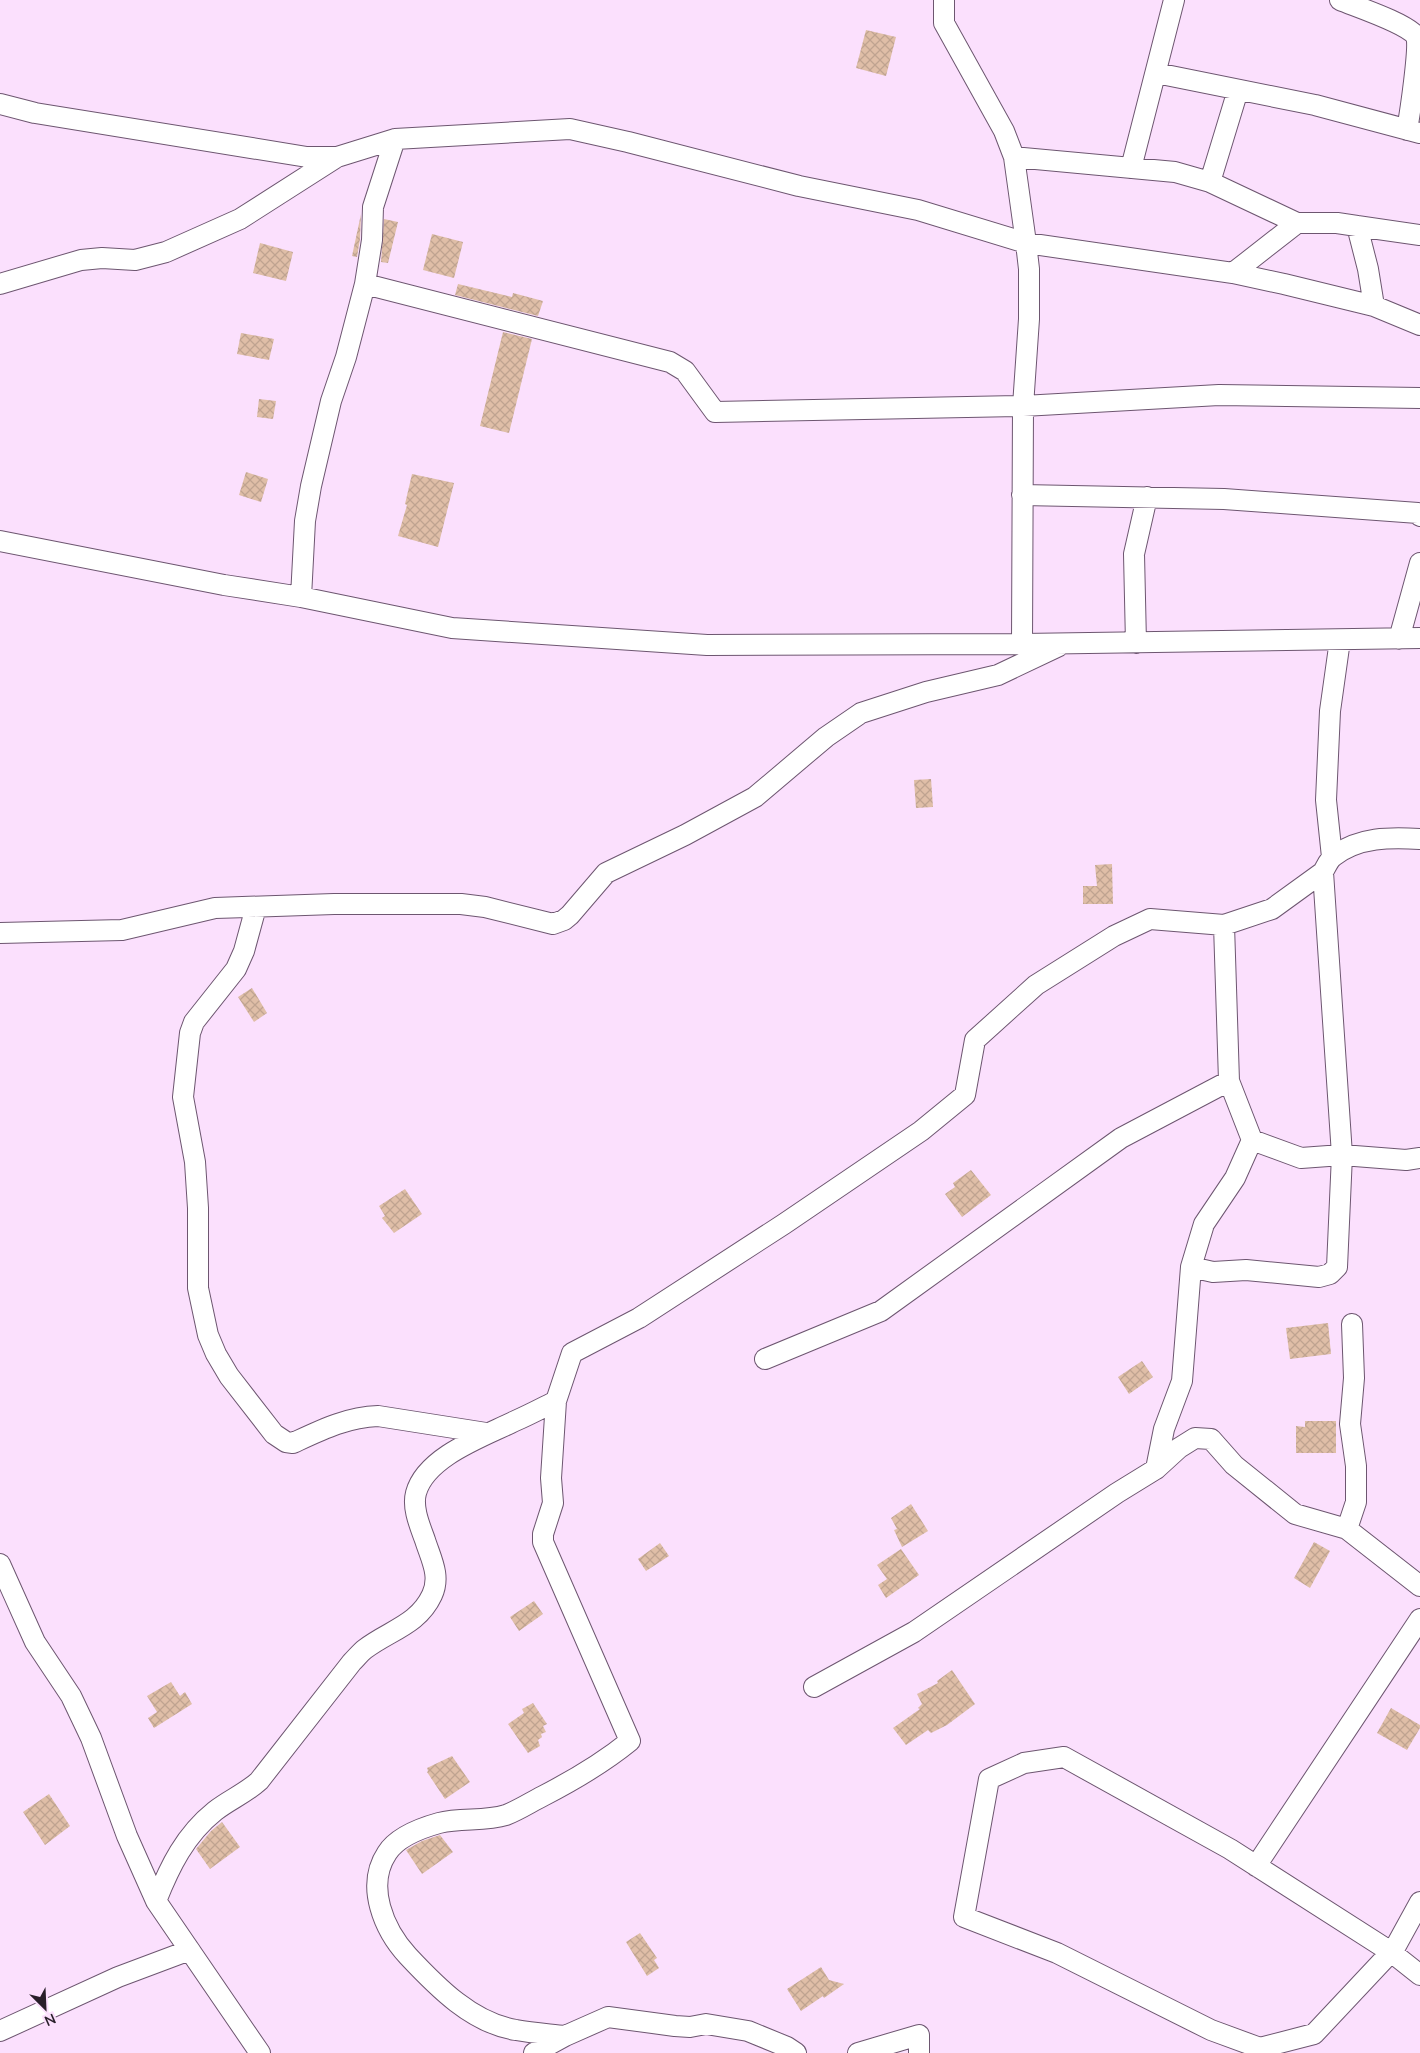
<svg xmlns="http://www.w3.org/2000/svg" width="1420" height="2053" font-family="Mulish,sans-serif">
	<defs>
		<pattern id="building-cross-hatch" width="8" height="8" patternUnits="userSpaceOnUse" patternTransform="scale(1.25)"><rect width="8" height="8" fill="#dfbea7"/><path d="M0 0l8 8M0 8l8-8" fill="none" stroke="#bfa390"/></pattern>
	</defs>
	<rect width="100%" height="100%" fill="#fbe0fd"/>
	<!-- building -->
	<path fill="url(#building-cross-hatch)" d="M866 30 896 37 886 76 856 68Z
		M361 214 360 239 357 257 352 256Z
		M384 219 398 222 388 263 381 262Z
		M432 234 463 242 454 278 423 270Z
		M260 243 293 252 286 281 253 273Z
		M458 284 512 297 513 293 543 301 538 316 455 295Z
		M503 332 532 339 509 433 480 426Z
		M241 333 274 339 269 360 237 354Z
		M259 399 276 401 273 419 257 417Z
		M246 472 268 479 261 502 239 495Z
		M412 474 454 483 438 547 398 536 407 505 405 504Z
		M931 779 933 807 916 808 914 780Z
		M1112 864 1113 904H1083V886H1097L1095 865Z
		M252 988 267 1013 254 1022 238 997Z
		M971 1170 991 1195 962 1217 945 1194 955 1187 953 1183Z
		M405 1189 422 1214 394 1233 382 1218 385 1216 379 1206Z
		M1328 1323 1331 1354 1290 1359 1286 1328Z
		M1142 1361 1153 1377 1129 1394 1118 1377Z
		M1305 1421H1336V1453H1296V1426L1305 1427Z
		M911 1504 928 1531 902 1547 894 1530 897 1529 891 1518Z
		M1314 1542 1330 1551 1310 1588 1294 1578Z
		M660 1543 669 1556 646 1571 638 1559Z
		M901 1549 919 1575 886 1598 878 1585 887 1579 877 1565Z
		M534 1601 543 1614 519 1631 510 1617Z
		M952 1670 975 1704 947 1725 931 1733 928 1730 906 1745 893 1728 920 1709 918 1708 922 1704 917 1694 938 1683 937 1681Z
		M171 1682 180 1696 185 1692 192 1704 154 1728 148 1718 157 1712 147 1696Z
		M533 1703 547 1724 543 1726 546 1732 541 1734 542 1737 538 1740 540 1746 528 1753 508 1724 524 1713 522 1709Z
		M1391 1708 1420 1725V1728L1407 1750 1377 1733Z
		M452 1756 470 1782 445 1799 427 1772 428 1771 427 1768Z
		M49 1794 70 1826 45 1845 23 1812Z
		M222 1822 240 1847 210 1869 196 1849 211 1831Z
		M440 1835 453 1852 422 1874 406 1850 422 1841Z
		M640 1933 657 1958 654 1960 659 1968 647 1976 626 1942Z
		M821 1967 829 1980 844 1984 824 1998 823 1996 801 2011 787 1989Z"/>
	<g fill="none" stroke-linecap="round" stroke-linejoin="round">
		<defs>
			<path id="minor" d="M944 0V23L1004 131 1014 157 1026 243 1029 269V319L1023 406 1022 644
				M1340 0C1357 7 1406 23 1416 36 1420 47 1410 113 1407 130
				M1156 73 1315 105 1420 133
				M0 104 35 113 307 157H337L395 139 570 129 628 142 799 186 918 210 1026 243 1233 273 1284 284 1374 306 1420 325
				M1014 157 1175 172 1210 182 1297 223H1337L1357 226 1368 269 1374 306
				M1131 168 1174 0
				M1210 182 1238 90
				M1357 226 1420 235
				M1233 273 1297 223
				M0 284 81 260 102 258 135 260 166 252 240 219 337 157
				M365 284 670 362 685 371 715 412 1023 406 1219 395 1420 398
				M1022 495 1224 499 1418 513 1420 516
				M0 541 224 585 301 597 452 628 707 645 1022 644 1420 638
				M301 597 305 521 311 486 331 401 346 357 365 284 372 240 373 207 395 139
				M1399 639 1420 563
				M1136 643 1134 554 1147 497
				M1332 857 1326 800 1330 711 1340 640
				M256 907 244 951 236 969 194 1022 190 1033 183 1097 195 1162 198 1208V1288L208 1335 216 1354 229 1376 274 1434 286 1442 293 1443C321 1430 347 1417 378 1416L486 1433
				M1224 925 1229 1081 1252 1140
				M0 933 122 930 215 908 334 904H461L485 907 553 924 564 920 570 915 606 873 685 835 755 797 826 737 861 713 926 692 998 675 1059 646
				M1191 1267 1213 1272 1246 1270 1319 1277 1330 1274 1337 1267 1342 1155 1323 872C1326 867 1329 859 1334 856 1358 837 1391 837 1420 839
				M765 1359 881 1311 1121 1138 1229 1081
				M1156 1469 1164 1429 1182 1381 1191 1267 1204 1224 1235 1178 1252 1140 1301 1158 1342 1155 1406 1160 1420 1158
				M1347 1529 1420 1586
				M0 1564 35 1642 71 1696 91 1738 127 1836 156 1901 260 2053
				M814 1687 914 1632 1117 1493 1156 1469 1179 1448 1195 1438 1211 1439 1234 1465 1295 1514 1347 1529 1356 1502V1466L1350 1424 1354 1378 1352 1324
				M1256 1866 1420 1619
				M156 1901C170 1866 185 1835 215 1811 229 1800 246 1793 259 1781L352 1662C356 1658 361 1652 365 1649 390 1630 418 1625 432 1595 441 1576 431 1559 425 1540 420 1526 412 1508 416 1493 426 1456 485 1436 515 1421 529 1415 542 1408 556 1401
				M1391 1952 1314 2034 1260 2048 1211 2030 1057 1953 964 1917 989 1779 1024 1763 1064 1757 1230 1849 1391 1952 1420 1975
				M1392 1953 1420 1902
				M0 2031 118 1977 190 1950
				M565 2036C548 2034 532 2033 516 2030 472 2023 437 1987 408 1956 384 1930 365 1886 387 1853 397 1837 421 1828 439 1823 461 1817 484 1822 506 1815 519 1810 531 1802 543 1796 574 1780 603 1763 630 1741L543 1542V1534L553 1503 551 1478 556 1401 572 1353 639 1318 784 1224 921 1131 965 1095 975 1040 1036 985 1114 936 1150 919 1224 925 1272 909 1323 872
				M534 2053 565 2036 608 2017 675 2026 690 2027 706 2024 748 2031 787 2047 796 2053
				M858 2053 919 2035V2053"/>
		</defs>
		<!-- minor casing -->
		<use href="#minor" stroke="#6d5670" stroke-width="22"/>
		<!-- minor -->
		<use href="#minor" stroke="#fff" stroke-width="20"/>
	</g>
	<!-- north arrow -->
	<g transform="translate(45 2008) rotate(156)" stroke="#fbe0fd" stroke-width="4" paint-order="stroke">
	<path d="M0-4L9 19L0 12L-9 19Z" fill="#281f29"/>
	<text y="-8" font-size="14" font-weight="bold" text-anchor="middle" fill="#281f29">N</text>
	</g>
</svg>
